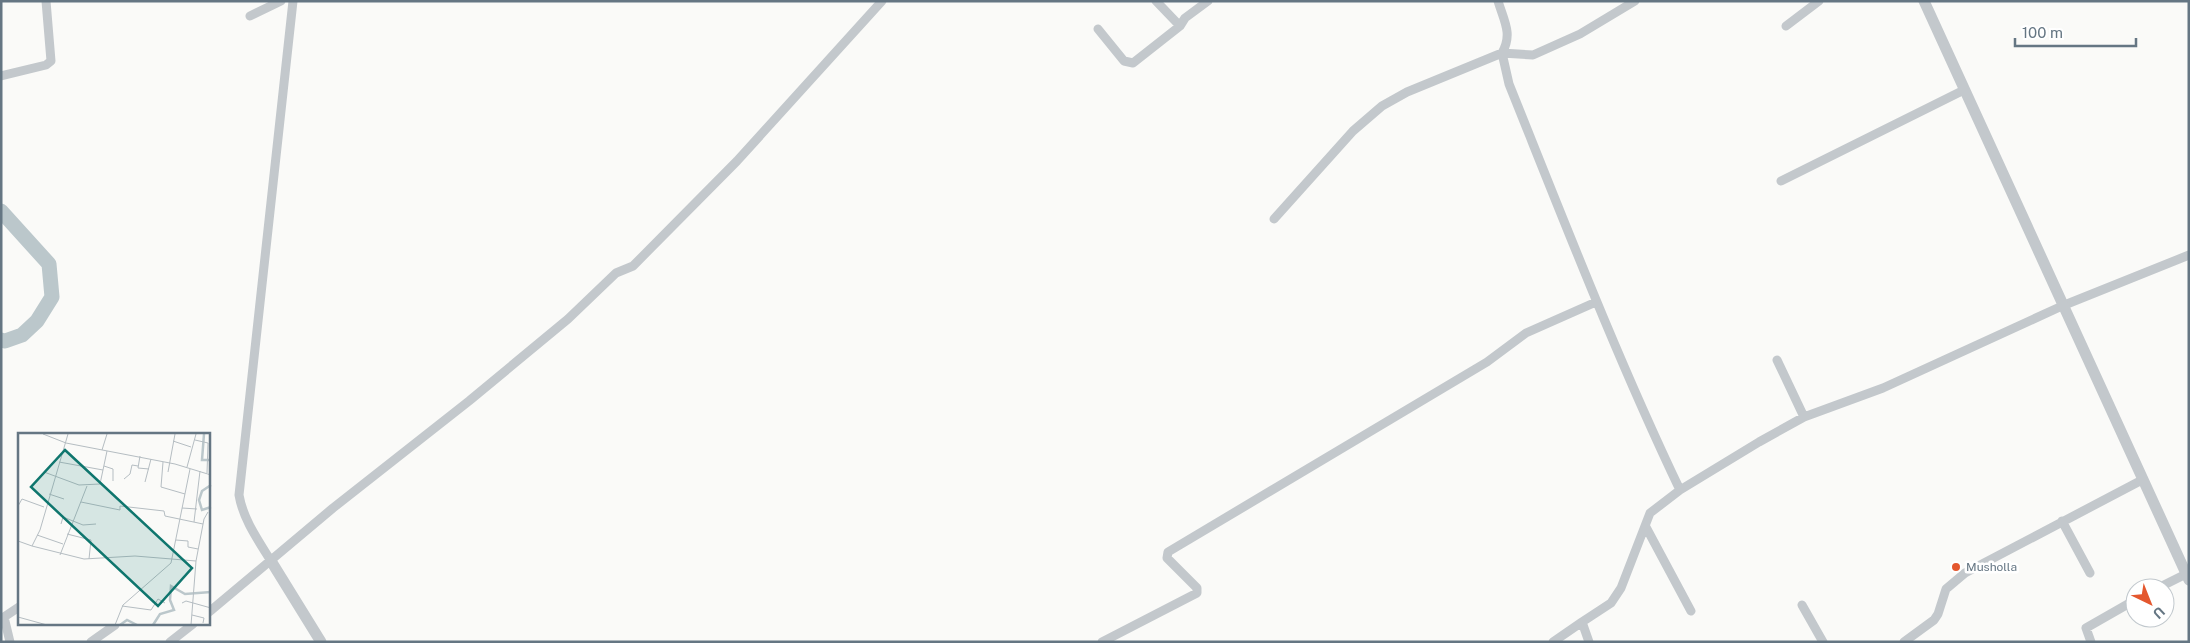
<svg xmlns="http://www.w3.org/2000/svg" width="2190" height="643" font-family="'Public Sans',sans-serif">
	<rect width="100%" height="100%" fill="#fafaf8"/>
	<g fill="none" stroke-linecap="round" stroke-linejoin="round">
		<!-- river -->
		<path stroke="#bbc7cb" stroke-width="15" d="M1 211 49 264 52 297 37 321 22 335 5 341 1 340"/>
		<!-- minor -->
		<path stroke="#c3c8cc" stroke-width="9" d="M1156 1 1180 26 1185 18 1208 1
			M1498 1C1504 21 1513 34 1502 53L1509 84C1564 221 1617 358 1680 490
			M250 16 281 1
			M1786 26 1819 1
			M1098 29 1124 61 1133 63 1180 26
			M1 76 46 65 51 61 46 1
			M1781 181 1964 90
			M1274 219 1353 131 1382 106 1407 92 1502 53 1533 55 1580 34 1635 1
			M1777 360 1804 417
			M2062 521 2090 573
			M1646 527 1691 611
			M271 561C258 540 243 519 239 495L293 1
			M2158 588 2186 574
			M1802 605 1823 642
			M209 612 333 508 469 401 568 319 616 273 633 266 737 161 882 1
			M10 642 4 617 19 607
			M91 642 115 625
			M170 642 193 624
			M1102 642 1197 593V588L1167 558 1168 552 1487 362 1526 333 1596 302
			M1553 642 1582 622
			M1589 642 1582 622 1611 603 1621 588 1650 513 1680 490 1759 442 1804 417 1883 388 2062 306 2189 255
			M1904 642 1934 620 1938 614 1946 589 1965 573 2142 480
			M2091 642 2086 628 2135 600"/>
		<!-- tertiary -->
		<path stroke="#c3c8cc" stroke-width="11" d="M1924 1 2189 580
			M271 561 321 642"/>
	</g>
	<!-- markers -->
	<circle fill="#e4572e" stroke="#fff" stroke-width="2" cx="1956" cy="567" r="5"/>
	<g text-anchor="middle" dominant-baseline="central" stroke-width="5" stroke-linejoin="round" paint-order="stroke">
		<!-- poi labels -->
		<g font-size="12" fill="#657683" stroke="#fff" text-anchor="start">
			<text x="1966" y="567">Musholla</text>
		</g>
	</g>
	<!-- overview -->
	<g transform="translate(18 433)">
		<rect width="192" height="192" fill="#fafaf8"/>
		<path fill="none" stroke="#bbc7cb" stroke-width="2.5" d="M186 1 184 27H193M193 52 184 58 181 67 184 77 193 74M102 192 109 187 119 192M135 192 142 181 156 177 152 167 153 153 167 161 193 159"/>
		<path fill="none" stroke="#b5bdc2" stroke-width="1" d="M25 1 48 10 157 31 193 42M177 7 190 10 189 40M155 8 173 14M84 17 89 1M122 23 120 35 131 36M41 29 85 37M145 29 143 54 167 61M86 33 95 36V48M169 34 178 1M26 39 61 52 82 51 89 18M150 39 157 1M106 46 112 41 114 32 120 33M127 49 133 26M31 61 46 66M63 69 102 77V73L146 78 147 83 185 91M0 73 4 66 26 74M164 75 179 76M176 89 182 38M43 91 45 84 65 92 78 91M49 101 73 107 71 126M19 102 45 111M158 107 170 108V114L180 116M0 108 14 113 22 97 50 1M14 113 66 126 117 123 178 128M42 122 69 53M164 170 168 168 193 175M104 173 133 177 140 166 147 170M174 182 186 185 185 190M0 184 29 192M97 192 105 172 153 130 172 36M173 192 178 128 186 86 190 79"/>
		<path fill="#0f766e" fill-opacity="0.15" stroke="#0f766e" stroke-width="2.5" d="M47 17 174 135 140 173 13 54Z"/>
		<rect width="192" height="192" fill="none" stroke="#657683" stroke-width="2.5"/>
	</g>
	<!-- border -->
	<rect width="2190" height="643" fill="none" stroke="#657683" stroke-width="5"/>
	<!-- north arrow -->
	<g transform="translate(2150 603) rotate(137)"><circle r="24" fill="#ffffff" stroke="#c1c8cd"/>
	<path d="M0-4L9 19L0 12L-9 19Z" fill="#e4572e"/>
	<text y="-8" font-size="14" font-weight="bold" text-anchor="middle" fill="#657683">U</text>
	</g>
	<!-- scale -->
	<path d="M2015 38v8h121v-8" fill="none" stroke="#657683" stroke-width="2.5"/>
	<text x="2022" y="38" font-size="15" fill="#657683" stroke="#ffffff" stroke-width="4" paint-order="stroke">100 m</text>
</svg>
